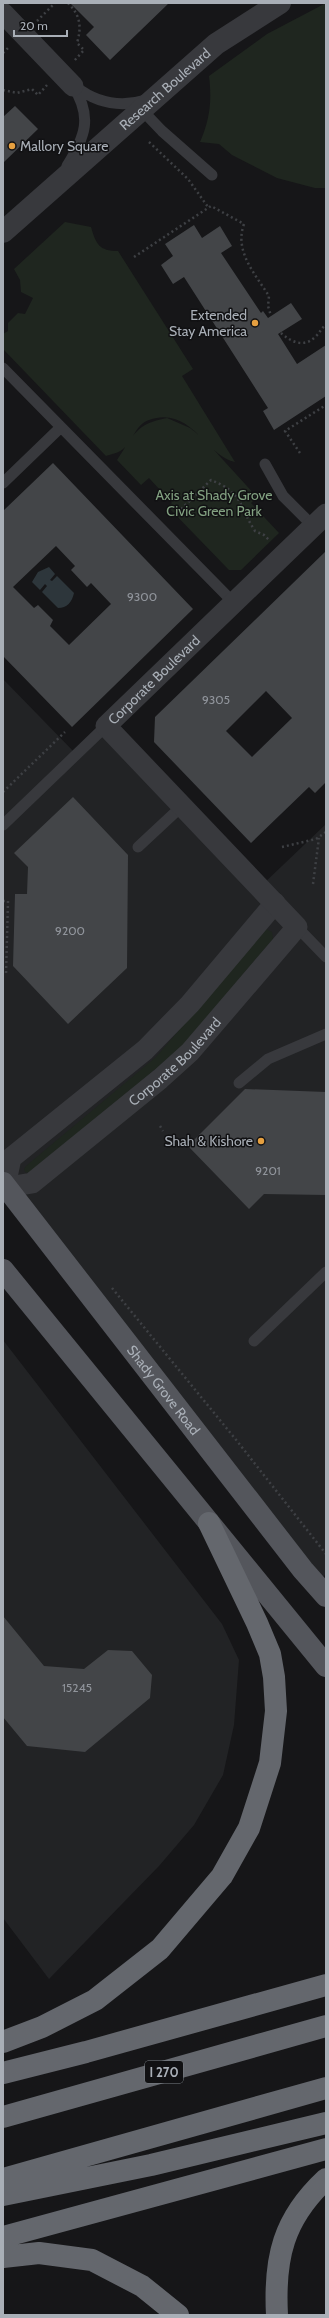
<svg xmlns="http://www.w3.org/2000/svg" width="329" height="2318" font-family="Cabin,sans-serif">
	<rect width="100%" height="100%" fill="#161618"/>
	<!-- built -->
	<path fill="#222325" d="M3 679 76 754 106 725 261 886 326 824V1574L318 1582 3 1177Z
		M3 1340 222 1624 239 1660 234 1725 223 1775 194 1825 159 1866 49 1979 3 1918Z"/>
	<!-- green -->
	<path fill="#1f261f" d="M326 3V188H315L277 178 232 155 219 144 200 142C210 119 212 101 209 76L267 34Z
		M65 222 91 227C96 244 99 251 118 251L193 369 182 376 235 462C207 457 191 405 149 420 135 425 133 441 123 449 119 453 111 454 106 456L3 349V334L8 331V323L18 313 25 314 33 298 21 292 20 280 14 269Z
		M167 418 190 428 204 439 257 497 251 503 279 533 241 570H229L168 507 172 503 149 478 141 485 117 460C134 435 135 424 167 418Z
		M266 929 272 932 273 939 180 1049 29 1173 25 1172 24 1169 26 1166 156 1057Z"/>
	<!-- water -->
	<path fill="#2d363b" d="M49 567 55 574 50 580 52 581 57 576 74 593C72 602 67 608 58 608L42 592 47 586 45 584 40 590 32 582 38 572Z"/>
	<!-- building -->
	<path fill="#434548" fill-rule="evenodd" d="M70 3H169L110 60 86 35 94 27Z
		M15 106 38 129 3 163V117Z
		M194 225 202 238 220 226 232 246 221 253 261 313 263 311 268 318 291 303 302 319 278 334 297 364 326 345V396L274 430 263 411 268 408 184 277 173 284 161 265 173 256 165 244Z
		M53 463 193 609 72 727 3 656V511ZM56 546 75 566 71 570 87 587 91 583 111 604 69 645 50 626 53 620 38 605 34 608 13 587Z
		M326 551V782L315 793 309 787 251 843 154 742 155 717ZM266 691 292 718 252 757 226 731Z
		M73 797 128 855 127 968 68 1024 13 966 15 894H27L28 867 14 853Z
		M245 1089 326 1092V1195L264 1194 249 1209 188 1146Z
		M3 1616 44 1666 84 1669 108 1650 132 1651 152 1675 150 1698 85 1752 27 1746 3 1717Z"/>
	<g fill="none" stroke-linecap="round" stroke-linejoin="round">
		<!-- path -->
		<path stroke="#3e4044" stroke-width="2.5" stroke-dasharray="2 3" stroke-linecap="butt" d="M68 3C80 15 82 26 77 43L84 50 74 61
			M37 21 55 3
			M3 53 10 46
			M3 90 17 93 32 89 38 95 47 85
			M149 142 188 179 208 207
			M134 257 211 206 244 224C234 251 255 274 269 296L268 306 271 316
			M281 333C291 342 304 348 315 337 320 333 321 328 326 325
			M300 453 285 431 326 405
			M174 516 211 480C244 493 239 507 255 531L264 535 270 541
			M3 792 65 732
			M282 847 316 839 326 832
			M313 884 319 838
			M3 901H8L6 975
			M160 1126 163 1131
			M112 1288 237 1441 326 1554"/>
		<!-- service -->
		<path stroke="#38393d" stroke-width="11" d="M76 87C97 103 120 108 146 100
			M141 109 162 131 212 175
			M67 166C85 137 93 117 73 86
			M3 368 234 603
			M265 464 283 496 313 526
			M3 483 61 427
			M3 825 106 726
			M138 847 182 806
			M297 927 326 957
			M239 1083 268 1059 326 1034
			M254 1341 326 1272"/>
		<!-- minor -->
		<g stroke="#38393d" stroke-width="21">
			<path d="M3 13 73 86"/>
			<path d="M5 1186 11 1158 145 1050 190 1004 275 903"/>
			<path id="s1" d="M3 1188 32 1183 160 1079 190 1052 297 927 106 726 326 514"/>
		</g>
		<!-- tertiary -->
		<path stroke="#38393d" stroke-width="22" id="s2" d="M3 232 216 44 280 3"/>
		<!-- primary -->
		<g stroke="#54565c" stroke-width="22">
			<path id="s3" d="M3 1183 303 1570 326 1596"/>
			<path d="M3 1270 326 1666"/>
		</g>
		<!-- motorway -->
		<path stroke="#64676d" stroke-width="22" d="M3 2042 42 2027 95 2000 160 1949 222 1876 249 1828 270 1763 276 1711 274 1677 270 1654 257 1623 209 1523
			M3 2073 86 2052 326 1985
			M3 2117 326 2026
			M3 2179 326 2088
			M3 2195 151 2165 326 2123
			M3 2237 326 2149
			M3 2257 39 2253 92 2260 142 2286 178 2315
			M277 2315C274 2258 283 2219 326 2179"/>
	</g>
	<!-- markers -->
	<g fill="#e6a040" stroke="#111113" stroke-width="1.5">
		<circle cx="12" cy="146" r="4"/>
		<circle cx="255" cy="323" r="4"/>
		<circle cx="261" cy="1141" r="4"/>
	</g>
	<g text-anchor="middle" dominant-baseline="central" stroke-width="3" stroke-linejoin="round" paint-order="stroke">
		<!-- number labels -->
		<g font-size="12" fill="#90949b">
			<text x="142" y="596">9300</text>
			<text x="216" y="699">9305</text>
			<text x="70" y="930">9200</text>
			<text x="268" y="1170">9201</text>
			<text x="77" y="1687">15245</text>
		</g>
		<!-- shield labels -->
		<rect fill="#111113" stroke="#7b8086" stroke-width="1" x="145" y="2061" width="38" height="22" rx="3"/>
		<g font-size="13" font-weight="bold" fill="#a9afb7">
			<text x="164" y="2072">I 270</text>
		</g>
		<!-- street labels -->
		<g font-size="14" fill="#a9afb7" stroke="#111113">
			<text stroke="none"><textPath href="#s2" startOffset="216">Research Boulevard</textPath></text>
			<text stroke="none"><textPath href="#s1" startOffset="743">Corporate Boulevard</textPath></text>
			<text stroke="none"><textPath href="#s1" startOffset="217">Corporate Boulevard</textPath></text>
			<text stroke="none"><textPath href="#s3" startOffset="262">Shady Grove Road</textPath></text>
		</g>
		<!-- poi labels -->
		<g font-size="14" fill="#a9afb7" stroke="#111113" text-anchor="end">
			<text x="20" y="146" text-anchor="start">Mallory Square</text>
			<text x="247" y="315">Extended<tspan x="247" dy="16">Stay America</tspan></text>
			<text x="253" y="1141">Shah &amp; Kishore</text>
		</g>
		<!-- park labels -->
		<g font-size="14" fill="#82a181" stroke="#111113">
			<text x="214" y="495">Axis at Shady Grove<tspan x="214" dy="16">Civic Green Park</tspan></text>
		</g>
	</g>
	<!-- border -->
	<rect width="329" height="2318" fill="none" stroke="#a9afb7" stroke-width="8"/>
	<!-- scale -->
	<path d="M14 30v6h53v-6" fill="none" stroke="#a9afb7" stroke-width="2"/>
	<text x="20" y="30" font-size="12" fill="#a9afb7" stroke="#111113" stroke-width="3" paint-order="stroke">20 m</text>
</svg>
